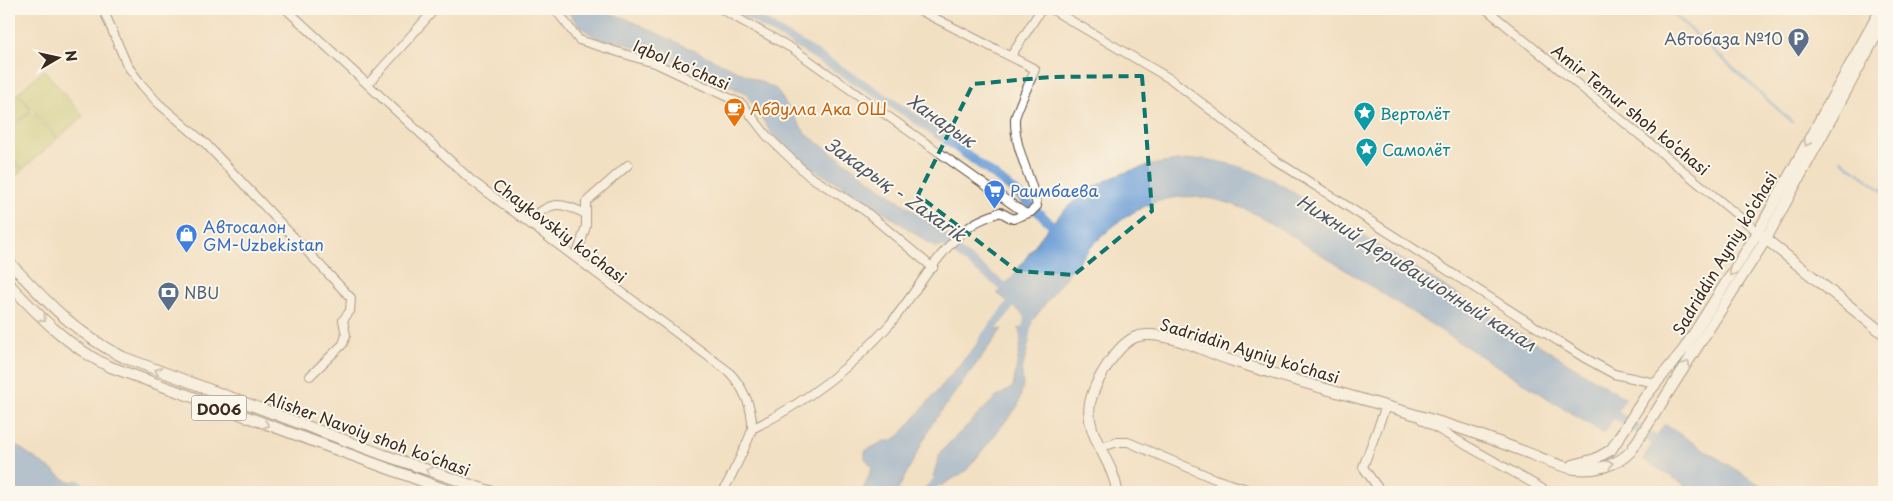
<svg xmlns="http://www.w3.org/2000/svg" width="1893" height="501" font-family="'Playpen Sans',sans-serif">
	<rect width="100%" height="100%" fill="#fbf7ec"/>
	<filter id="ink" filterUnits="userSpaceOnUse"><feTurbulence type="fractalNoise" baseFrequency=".02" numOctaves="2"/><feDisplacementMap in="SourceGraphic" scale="10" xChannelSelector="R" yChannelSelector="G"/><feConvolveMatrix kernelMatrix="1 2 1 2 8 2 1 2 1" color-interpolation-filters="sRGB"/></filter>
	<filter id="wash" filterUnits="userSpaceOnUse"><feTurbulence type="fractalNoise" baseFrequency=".0096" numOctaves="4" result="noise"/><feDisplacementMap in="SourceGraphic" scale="20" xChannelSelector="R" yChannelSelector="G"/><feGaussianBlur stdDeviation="1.12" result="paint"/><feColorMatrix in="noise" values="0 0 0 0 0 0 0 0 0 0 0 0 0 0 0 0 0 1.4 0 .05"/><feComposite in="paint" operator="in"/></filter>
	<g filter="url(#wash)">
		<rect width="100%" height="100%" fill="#f2e0c3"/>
		<!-- green -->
		<path fill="#bdcc6e" stroke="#7c7b46" d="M44 70 83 116 58 138 18 93Z
			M16 93 31 109 9 129V100Z
			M31 111 57 139 23 169 16 161 9 167V131Z
			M16 163 22 170 9 181V169Z"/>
		<!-- water -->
		<path fill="#6a9cd5" stroke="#52637a" d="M565 9H592L625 18 776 89 806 134 951 238 949 244 936 248 864 198 804 164 771 133 746 94 684 64 621 42 597 39 581 27Z
			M1204 159C1231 163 1254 170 1278 183L1626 399 1604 434 1265 219C1151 157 1096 235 1034 319H1029L997 293 1005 288C1021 266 1037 240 1055 220 1095 175 1147 161 1204 159Z
			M1019 328 1028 329 1029 342 1022 371 1023 386 1018 406 966 471 941 486 933 477 940 452 994 399 1013 387 1021 341Z
			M1002 329 932 424 897 492H862L872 468 865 458V451L884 441H891L900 435 988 331Z
			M1664 424 1771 492H1696L1643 459Z
			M9 440 69 482 78 480 94 492H16L9 488Z"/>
		<!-- pier -->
		<path fill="#f2e0c3" d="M1626 399 1628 401 1606 435 1604 434Z
			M1662 423 1664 424 1642 459 1640 457Z"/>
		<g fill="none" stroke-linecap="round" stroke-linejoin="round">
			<!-- stream -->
			<path stroke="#6a9cd5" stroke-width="2.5" d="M1668 9 1792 122
				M1841 160 1884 192"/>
			<!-- canal -->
			<path stroke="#6a9cd5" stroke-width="9" d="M739 9C831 63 924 120 1008 186 1026 200 1042 216 1059 231
				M943 241 1005 288 1014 281
				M983 340 1018 295
				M1024 341 1031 307
				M1606 409 1664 446
				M926 492 944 475"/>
		</g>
	</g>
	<g filter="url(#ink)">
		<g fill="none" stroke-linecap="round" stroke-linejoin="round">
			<defs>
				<path id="minor" d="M103 9 127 65 141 84 158 103 206 144 351 298 350 311 343 320 346 335 343 344 310 376
					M286 9 471 180 728 371C742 385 753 407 752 428 751 438 729 480 723 492
					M555 9 579 40 657 64 742 104 767 136 809 176 864 210 933 268
					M721 9 793 49 1026 214
					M1051 9 1172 80 1275 160 1583 357 1614 374 1655 383
					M1486 9 1758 232
					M1011 56 1040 11 1045 9
					M368 84 435 9
					M528 222C551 201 558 201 586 214
					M576 258 586 226V202L628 165
					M1422 420 1548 492
					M752 429C804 403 852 367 890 324 916 293 940 247 972 225 980 219 991 216 1000 212L1013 219 1031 212 1037 206C1032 177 1014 149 1015 119 1016 111 1031 80 1035 69L917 9
					M1100 448 1117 442H1128L1215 479 1256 492
					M1381 492 1363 467 1386 406"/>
				<path id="major" d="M1762 236 1884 334
					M9 262C43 298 77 335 123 357L384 455 492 492
					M9 284C39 316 68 346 108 366L452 492
					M1573 465 1595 459 1611 450 1645 397 1684 349 1758 232 1881 9
					M1117 492C1114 461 1084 435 1090 403 1094 383 1118 341 1139 336 1167 330 1207 353 1233 361 1310 386 1388 405 1465 430 1488 438 1510 446 1533 455 1546 460 1561 467 1575 469 1595 471 1617 466 1631 451L1766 239 1884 21"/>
			</defs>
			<!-- minor casing -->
			<use href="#minor" stroke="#564537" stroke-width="10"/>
			<!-- major casing -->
			<use href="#major" stroke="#564537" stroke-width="12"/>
			<!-- minor -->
			<use href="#minor" stroke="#fff" stroke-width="8"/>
			<!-- major -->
			<use href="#major" stroke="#fff" stroke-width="10"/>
		</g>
		<!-- one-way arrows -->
		<defs><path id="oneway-chevron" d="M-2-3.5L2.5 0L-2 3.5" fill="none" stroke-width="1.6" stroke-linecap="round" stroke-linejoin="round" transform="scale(1.25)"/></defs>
		<g stroke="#a79f9a">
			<use href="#oneway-chevron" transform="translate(1807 143) rotate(119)"/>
			<use href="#oneway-chevron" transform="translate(1732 273) rotate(122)"/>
			<use href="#oneway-chevron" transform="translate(43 319) rotate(45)"/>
			<use href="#oneway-chevron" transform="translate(1687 364) rotate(-57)"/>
			<use href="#oneway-chevron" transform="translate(158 371) rotate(-158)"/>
			<use href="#oneway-chevron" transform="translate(266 425) rotate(20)"/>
			<use href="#oneway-chevron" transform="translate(1610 464) rotate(-21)"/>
			<use href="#oneway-chevron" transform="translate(429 471) rotate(-161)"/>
		</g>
	</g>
	<!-- marked area -->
	<path d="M0 0H1893V501H0ZM1142 76 1152 211 1074 275 1017 271 918 195 973 84 1051 77Z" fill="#f2e0c3" fill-opacity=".55" fill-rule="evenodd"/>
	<path fill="none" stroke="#0f766e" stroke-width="4" stroke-dasharray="10 6" stroke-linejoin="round" d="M1142 76 1152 211 1074 275 1017 271 918 195 973 84 1051 77Z"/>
	<!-- icons -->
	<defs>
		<symbol id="parking-pin" viewBox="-11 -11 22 30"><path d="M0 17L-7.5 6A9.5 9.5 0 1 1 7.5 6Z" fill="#5c6f8a" stroke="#fbf7ec"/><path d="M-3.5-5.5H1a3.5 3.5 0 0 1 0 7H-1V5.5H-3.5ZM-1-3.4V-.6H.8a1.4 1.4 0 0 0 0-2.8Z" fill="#fff"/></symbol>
		<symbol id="cafe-pin" viewBox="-11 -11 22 30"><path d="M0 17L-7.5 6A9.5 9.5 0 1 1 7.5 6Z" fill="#e8710a" stroke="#fbf7ec"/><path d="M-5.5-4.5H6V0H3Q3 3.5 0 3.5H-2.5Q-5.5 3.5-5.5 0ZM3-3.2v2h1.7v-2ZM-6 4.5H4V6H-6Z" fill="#fff"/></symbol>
		<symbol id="sight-pin" viewBox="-11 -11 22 30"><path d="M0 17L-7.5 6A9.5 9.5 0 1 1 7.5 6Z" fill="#0f9aa8" stroke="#fbf7ec"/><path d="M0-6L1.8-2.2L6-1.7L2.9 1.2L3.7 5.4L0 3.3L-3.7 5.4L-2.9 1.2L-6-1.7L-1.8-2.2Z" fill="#fff"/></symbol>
		<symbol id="supermarket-pin" viewBox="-11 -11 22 30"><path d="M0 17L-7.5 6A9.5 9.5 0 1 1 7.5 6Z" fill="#3f7fe0" stroke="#fbf7ec"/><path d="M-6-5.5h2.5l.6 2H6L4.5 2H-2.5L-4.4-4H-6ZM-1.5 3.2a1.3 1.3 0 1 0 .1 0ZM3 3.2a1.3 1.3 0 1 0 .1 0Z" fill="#fff"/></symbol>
		<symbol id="shop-pin" viewBox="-11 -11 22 30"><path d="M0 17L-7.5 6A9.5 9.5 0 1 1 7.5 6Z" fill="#3f7fe0" stroke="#fbf7ec"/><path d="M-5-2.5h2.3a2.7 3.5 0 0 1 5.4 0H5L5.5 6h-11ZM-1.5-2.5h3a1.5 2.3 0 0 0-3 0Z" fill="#fff"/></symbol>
		<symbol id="bank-pin" viewBox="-11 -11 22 30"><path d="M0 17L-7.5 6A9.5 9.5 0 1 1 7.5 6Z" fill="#5c6f8a" stroke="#fbf7ec"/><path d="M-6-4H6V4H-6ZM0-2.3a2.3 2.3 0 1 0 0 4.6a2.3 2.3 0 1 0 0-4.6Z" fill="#fff"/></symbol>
	</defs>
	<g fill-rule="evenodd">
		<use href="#parking-pin" x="1786" y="26" width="25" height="34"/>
		<use href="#cafe-pin" x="722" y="96" width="25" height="34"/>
		<use href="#sight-pin" x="1352" y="100" width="25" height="34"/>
		<use href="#sight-pin" x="1354" y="136" width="25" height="34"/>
		<use href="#supermarket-pin" x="982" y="178" width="25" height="34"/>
		<use href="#shop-pin" x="174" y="222" width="25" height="34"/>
		<use href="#bank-pin" x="156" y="280" width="25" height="34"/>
	</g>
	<g text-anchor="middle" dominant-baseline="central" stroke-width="4" stroke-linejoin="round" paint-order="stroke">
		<!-- shield labels -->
		<rect fill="#fbf7ec" stroke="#75685c" stroke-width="1" x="191.5" y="395.5" width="55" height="25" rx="4"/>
		<g font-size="15" font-weight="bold" fill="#3b2a1e">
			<text x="219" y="408">D006</text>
		</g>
		<!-- service labels -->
		<g font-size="16" fill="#4e5e75" stroke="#fbf7ec" text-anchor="end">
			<text x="1783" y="38">Автобаза №10</text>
			<text x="184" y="292" text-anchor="start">NBU</text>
		</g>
		<!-- street labels -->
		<g font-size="16" fill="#3b2a1e" stroke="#fbf7ec">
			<text transform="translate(682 64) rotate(23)">Iqbol koʻchasi</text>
			<text transform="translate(1631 109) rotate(39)">Amir Temur shoh ko‘chasi</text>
			<text transform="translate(560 230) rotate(37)">Chaykovskiy ko‘chasi</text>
			<text transform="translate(1724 253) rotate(-59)">Sadriddin Ayniy ko‘chasi</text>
			<text transform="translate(1250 350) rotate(17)">Sadriddin Ayniy ko‘chasi</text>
			<text transform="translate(368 433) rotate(20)">Alisher Navoiy shoh koʻchasi</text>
		</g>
		<!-- food labels -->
		<g font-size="16" fill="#c56008" stroke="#fbf7ec" text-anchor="start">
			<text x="750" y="108">Абдулла Ака ОШ</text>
		</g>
		<!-- culture labels -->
		<g font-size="16" fill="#0d838f" stroke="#fbf7ec" text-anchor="start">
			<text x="1380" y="113">Вертолёт</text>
			<text x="1382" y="149">Самолёт</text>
		</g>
		<!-- shop labels -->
		<g font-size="16" fill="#366cbe" stroke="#fbf7ec" text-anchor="start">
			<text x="1010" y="190">Раимбаева</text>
			<text x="203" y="226">Автосалон<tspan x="203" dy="18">GM-Uzbekistan</tspan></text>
		</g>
		<!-- water labels -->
		<g font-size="18" font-style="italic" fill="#4e5867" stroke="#fbf7ec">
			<text transform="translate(942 120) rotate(35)">Ханарык</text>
			<text transform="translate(896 189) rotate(35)">Закарық - Zaxarik</text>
			<text transform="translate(1417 272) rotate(32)">Нижний Деривационный канал</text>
		</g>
	</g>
	<!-- margin -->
	<rect width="1893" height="501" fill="none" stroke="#fbf7ec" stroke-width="30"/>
	<!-- north arrow -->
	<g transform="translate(58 58) rotate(81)" stroke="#fbf7ec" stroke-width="4" paint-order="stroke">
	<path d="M0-4L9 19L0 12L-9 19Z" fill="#3b2a1e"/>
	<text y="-8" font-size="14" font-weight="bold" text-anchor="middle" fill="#3b2a1e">N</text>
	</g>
</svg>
